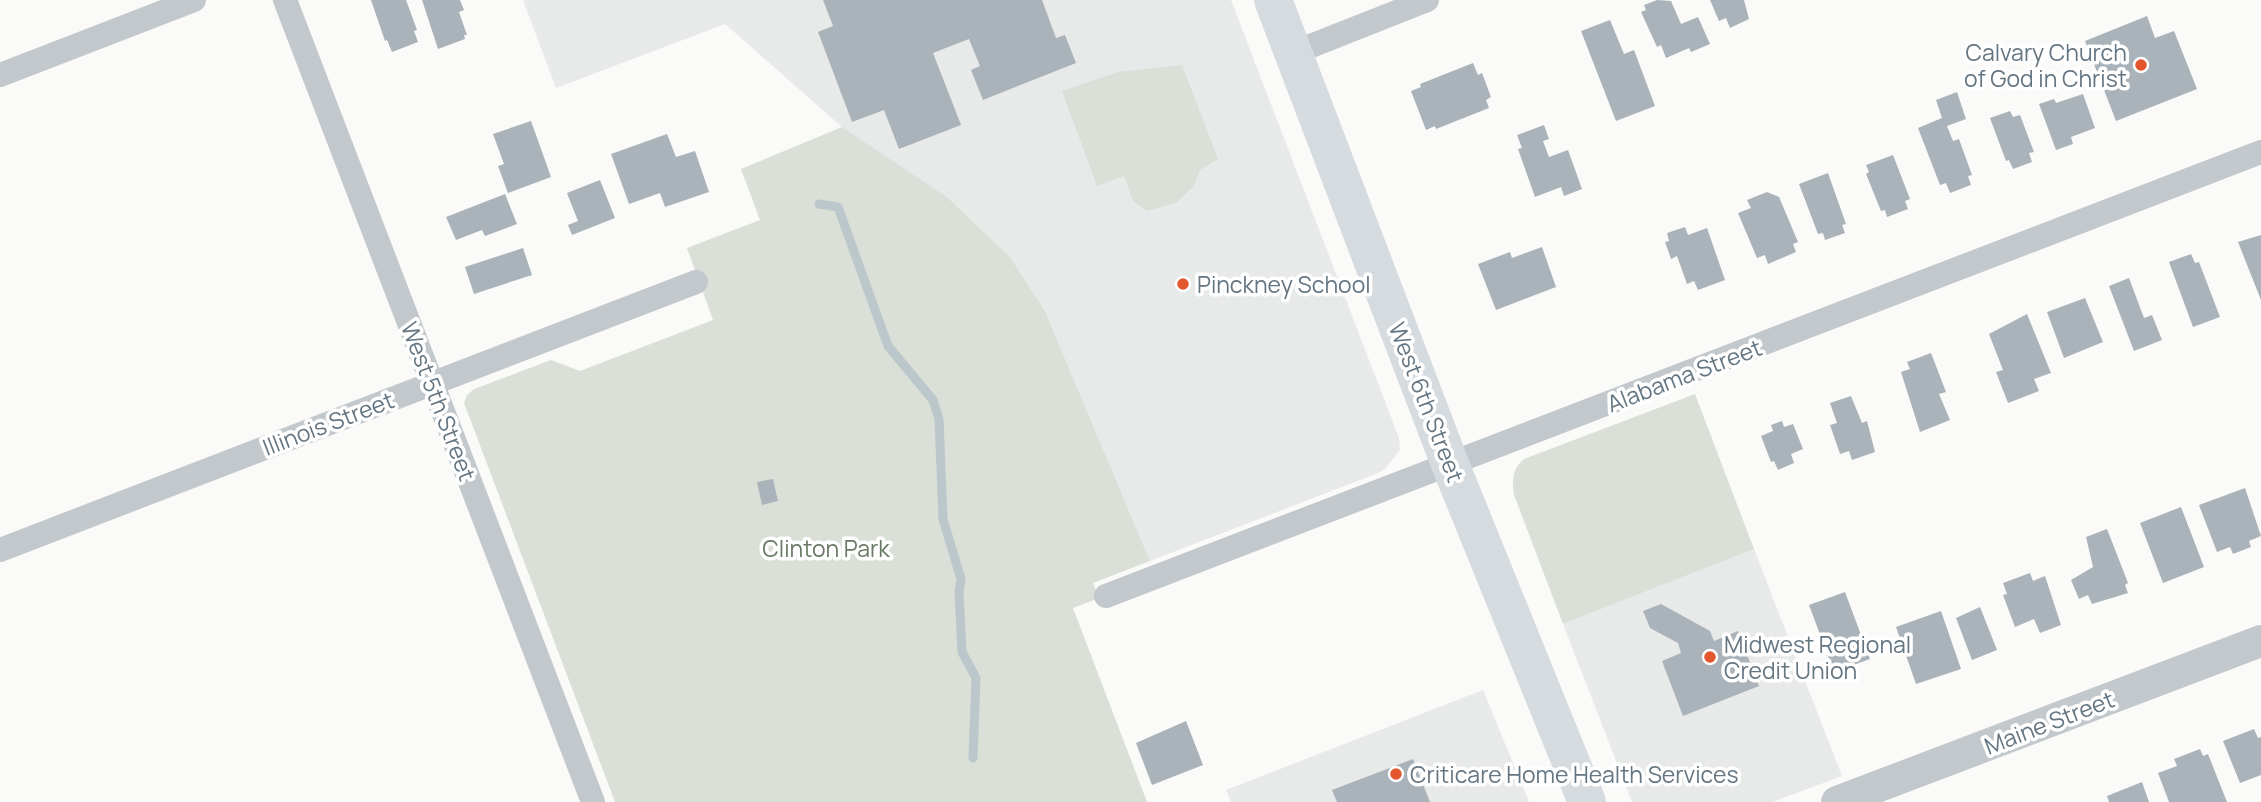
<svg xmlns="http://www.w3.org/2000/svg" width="2261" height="802" font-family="Manrope,sans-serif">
	<rect width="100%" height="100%" fill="#fafaf8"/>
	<!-- built -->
	<path fill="#e8e9e9" d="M523 0H1231L1399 438 1400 450 1385 469 1378 473 1150 561 1045 311 1010 257 947 197 842 127 725 24 556 88Z
		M1754 549 1842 776 1773 802H1632L1563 624Z
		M1483 690 1529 802H1231L1226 790Z"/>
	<!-- green -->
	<path fill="#dadfd7" d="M1182 65 1218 159 1200 170 1194 186 1176 203 1147 211 1133 201 1124 176 1097 186 1062 91 1118 72Z
		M842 127 947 197 1010 257 1045 311 1150 561 1093 583 1099 598 1073 608 1147 802H615L464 403 467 395 474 389 551 360 580 371 713 320 687 248 760 220 741 169Z
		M1695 394 1754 549 1563 624 1514 495C1512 481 1512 469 1524 459Z"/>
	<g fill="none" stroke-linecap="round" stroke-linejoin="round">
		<!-- stream -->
		<path stroke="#bbc7cb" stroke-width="9" d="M819 204 838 207 888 346 933 400 939 419 943 519 961 579 959 592 962 652 976 678 973 758"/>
	</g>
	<!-- building -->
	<path fill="#aab3b9" d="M371 0H406L417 30 414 31 418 42 392 52 387 40 385 41Z
		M422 0H460L464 10 459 12 467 35H464L465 39 438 49Z
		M823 0H1042L1056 38 1065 35 1076 63 983 100 971 70 980 66 969 39 933 53 961 125 899 149 884 110 852 122 818 32 833 26Z
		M1657 0 1671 1 1681 24 1698 17 1710 44 1691 52 1689 48 1666 58 1661 45 1657 47 1641 12 1646 10 1644 5Z
		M1710 0H1744L1749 19 1730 28 1726 18 1719 21Z
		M2147 16 2155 38 2174 31 2197 89 2116 121 2085 41Z
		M1610 20 1624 54 1634 50 1655 106 1616 121 1581 31Z
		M1473 63 1478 75 1482 73 1491 97 1486 100 1489 108 1436 129 1435 126 1426 130 1411 91 1421 87 1420 84Z
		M1957 92 1966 119 1947 126 1953 141 1959 139 1972 175 1968 176 1971 185 1950 193 1946 183 1940 185 1918 128 1942 118 1936 100Z
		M2083 94 2095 128 2071 137 2073 144 2056 150 2039 104 2054 99 2056 103Z
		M2010 111 2013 117 2020 115 2034 152 2029 153 2032 162 2013 169 2009 160 2006 161 1990 118Z
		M531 121 551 177 508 193 498 166 504 164 493 134Z
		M1544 125 1549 139 1543 141 1549 157 1568 150 1582 189 1564 196 1561 187 1535 197 1518 149 1522 148 1517 135Z
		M667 134 676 157 695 151 709 192 665 207 660 193 629 204 611 154Z
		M1893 155 1910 199 1905 201 1908 209 1887 217 1885 210 1881 211 1866 174 1869 172 1866 165Z
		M1828 173 1846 224 1842 225 1845 233 1825 240 1823 233 1818 234 1799 184Z
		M600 180 615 218 572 235 568 225 578 221 567 193Z
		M1767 192 1779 197 1798 242 1793 244 1796 252 1768 264 1765 255 1757 258 1738 213 1751 208 1747 200Z
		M505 194 517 224 485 236 482 230 456 240 446 217Z
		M1685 227 1688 235 1707 228 1725 280 1698 290 1694 281 1687 284 1677 256 1671 259 1665 242 1669 241 1667 233Z
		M2261 235V300L2238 242Z
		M1542 247 1556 287 1496 310 1478 264 1510 252 1512 258Z
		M523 248 532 275 474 294 465 267Z
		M2191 254 2195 263 2199 262 2220 317 2193 327 2169 262Z
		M2129 278 2144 318 2152 315 2162 340 2134 351 2109 286Z
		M2085 298 2103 342 2064 358 2047 312Z
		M2027 314 2051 373 2034 379 2039 391 2008 403 1996 372 2003 370 1989 334Z
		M1931 353 1946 392 1939 394 1950 420 1920 432 1901 372 1910 369 1907 362Z
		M1851 396 1862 423 1867 421 1875 452 1852 460 1849 451 1840 454 1830 425 1837 423 1830 403Z
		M1782 421 1784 427 1793 424 1803 449 1791 454 1794 463 1778 470 1774 461 1771 462 1761 436 1773 431 1771 425Z
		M773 479 778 501 762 505 757 482Z
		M2245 488 2261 536 2249 541 2251 547 2233 554 2230 547 2217 552 2199 505Z
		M2181 507 2204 567 2163 583 2140 523Z
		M2107 529 2128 583 2125 585 2128 593 2092 604 2088 595 2079 599 2071 580 2093 567 2086 537Z
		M2030 573 2033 581 2045 576 2061 625 2040 633 2034 619 2015 627 2003 595 2007 594 2003 583Z
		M1845 592 1870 659 1834 672 1809 605Z
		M1661 604 1710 631 1714 641 1738 631 1759 686 1683 716 1662 661 1681 653 1678 643 1650 628 1643 611Z
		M1980 607 1997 650 1972 660 1956 618Z
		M1941 611 1961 669 1916 684 1896 627Z
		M1186 721 1203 765 1152 785 1136 743Z
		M2254 729 2258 738 2261 737V775L2240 783 2223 741Z
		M2200 749 2203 756 2208 754 2227 802H2169L2158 773 2177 766 2174 759Z
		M1413 759 1430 802H1337L1332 790Z
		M2142 782 2149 802H2109L2107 796Z"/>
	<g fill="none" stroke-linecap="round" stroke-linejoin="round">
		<!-- minor -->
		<path stroke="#c3c8cc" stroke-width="24" d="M285 0 593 802
			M1293 53 1427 0
			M0 75 194 0
			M0 550 696 282
			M1106 596 2261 152"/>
		<!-- tertiary -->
		<path stroke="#c3c8cc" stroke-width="32" d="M1837 802 2261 641"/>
		<!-- trunk -->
		<path stroke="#d6dbdf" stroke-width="38" d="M1273 0 1450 464 1587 802"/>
	</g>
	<!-- markers -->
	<g fill="#e4572e" stroke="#fff" stroke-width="2.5">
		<circle cx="2141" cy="65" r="7"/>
		<circle cx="1183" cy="284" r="7"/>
		<circle cx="1710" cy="657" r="7"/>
		<circle cx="1396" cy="774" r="7"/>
	</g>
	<g text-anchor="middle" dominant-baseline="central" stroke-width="7" stroke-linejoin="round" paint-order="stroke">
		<!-- poi labels -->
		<g font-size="23" fill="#657683" stroke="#fff" text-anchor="start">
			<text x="2127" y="52" text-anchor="end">Calvary Church<tspan x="2127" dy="26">of God in Christ</tspan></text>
			<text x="1197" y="284">Pinckney School</text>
			<text x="1724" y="644">Midwest Regional<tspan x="1724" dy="26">Credit Union</tspan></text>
			<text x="1410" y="774">Criticare Home Health Services</text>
		</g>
		<!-- street labels -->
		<g font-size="23" fill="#657683" stroke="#fff">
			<text transform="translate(1684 375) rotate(-21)">Alabama Street</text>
			<text transform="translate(439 401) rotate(69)">West 5th Street</text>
			<text transform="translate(1427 402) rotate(69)">West 6th Street</text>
			<text transform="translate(328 423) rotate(-21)">Illinois Street</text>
			<text transform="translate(2049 722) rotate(-21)">Maine Street</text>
		</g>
		<!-- park labels -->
		<g font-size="23" fill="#687a64" stroke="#fff">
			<text x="826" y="548">Clinton Park</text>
		</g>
	</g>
</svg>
